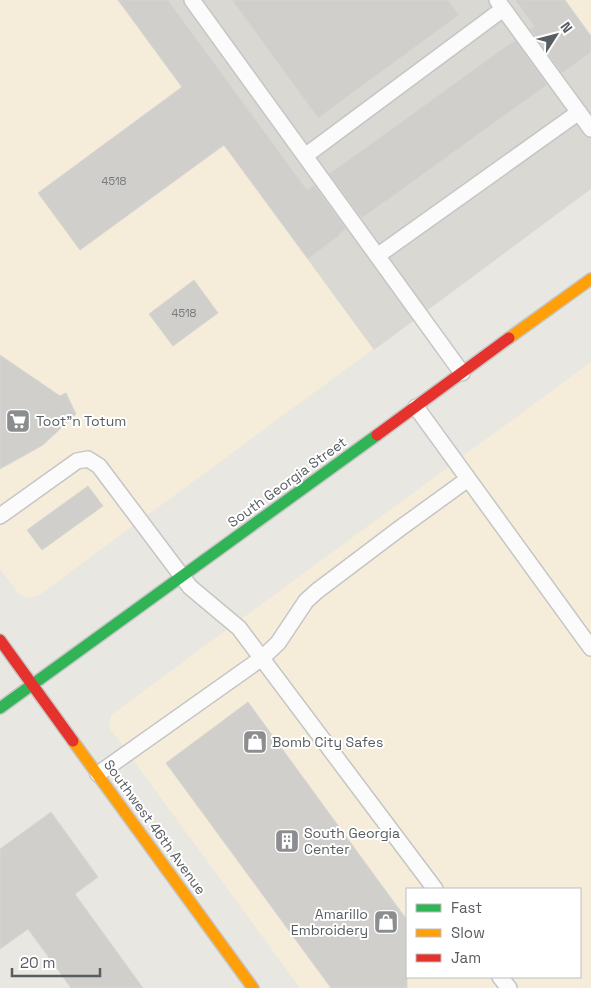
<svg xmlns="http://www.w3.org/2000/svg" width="591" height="988" font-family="'Space Grotesk',sans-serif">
	<rect width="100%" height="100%" fill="#e9e7e2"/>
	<!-- commercial -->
	<path fill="#f5ecd9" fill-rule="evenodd" d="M0 0H118L269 206 549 0H591V189L39 595 28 598 19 594 0 569Z
		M591 362V988H300L109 727 111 715ZM407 889H580V977H407Z"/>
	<!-- industrial -->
	<path fill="#dad8d3" d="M118 0H565L591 36V189L374 350Z"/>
	<!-- building -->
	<path fill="#d0cfcc" stroke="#d8d6d1" d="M118 0H168L307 190 314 185 346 229 339 234 340 235 308 259 224 145 80 250 38 193 182 87Z
		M232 0H448L459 15 318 118Z
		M515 0H565L591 36V52L562 73 530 29 534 26Z
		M515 40 547 85 362 218 329 174Z
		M194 280 218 313 173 346 149 314Z
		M0 355 60 396 66 393 76 414 43 445 0 469Z
		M88 486 103 506 42 550 27 530Z
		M248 702 407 920V988H331L166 763Z
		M51 812 98 877 75 894 143 988H71L28 929 0 949V849Z"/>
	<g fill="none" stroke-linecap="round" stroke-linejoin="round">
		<defs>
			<path id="lane" d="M192 0 462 373
				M497 0 591 129
				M305 156 503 9
				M377 256 579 112
				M416 407 591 648
				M0 516 77 461 88 459 99 466 190 587 239 628 435 889
				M98 774 262 658 278 643 306 601 317 591 399 529 468 479
				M500 977 509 988"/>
			<path id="fast" d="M0 708 377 435"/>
			<path id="slow" d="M509 338 591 279
				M73 741 253 988"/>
			<path id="jam" d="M377 435 509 338
				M0 640 73 741"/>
		</defs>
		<!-- lane casing -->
		<use href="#lane" stroke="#c5c5c5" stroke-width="18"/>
		<!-- fast casing -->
		<use href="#fast" stroke="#c6c6c6" stroke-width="14"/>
		<!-- slow casing -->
		<use href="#slow" stroke="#c6c6c6" stroke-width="14"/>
		<!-- jam casing -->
		<use href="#jam" stroke="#c6c6c6" stroke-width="14"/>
		<!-- lane -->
		<use href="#lane" stroke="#fcfbfb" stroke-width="15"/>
		<!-- fast -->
		<use href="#fast" stroke="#30b455" stroke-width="11"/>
		<!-- slow -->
		<use href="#slow" stroke="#ff9f0a" stroke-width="11"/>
		<!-- jam -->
		<use href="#jam" stroke="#e5322d" stroke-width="11"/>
	</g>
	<!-- icons -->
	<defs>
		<symbol id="supermarket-square" viewBox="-11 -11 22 22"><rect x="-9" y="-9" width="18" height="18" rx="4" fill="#8b8d8e" stroke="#fff"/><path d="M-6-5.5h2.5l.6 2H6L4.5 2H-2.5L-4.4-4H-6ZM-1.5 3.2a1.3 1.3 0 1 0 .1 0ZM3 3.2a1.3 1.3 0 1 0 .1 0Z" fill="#fff"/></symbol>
		<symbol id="shop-square" viewBox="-11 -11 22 22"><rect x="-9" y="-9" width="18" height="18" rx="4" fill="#8b8d8e" stroke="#fff"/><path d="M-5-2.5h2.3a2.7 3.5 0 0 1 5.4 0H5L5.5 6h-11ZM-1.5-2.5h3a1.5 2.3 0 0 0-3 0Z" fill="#fff"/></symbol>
		<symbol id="building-square" viewBox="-11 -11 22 22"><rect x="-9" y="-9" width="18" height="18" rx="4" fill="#8b8d8e" stroke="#fff"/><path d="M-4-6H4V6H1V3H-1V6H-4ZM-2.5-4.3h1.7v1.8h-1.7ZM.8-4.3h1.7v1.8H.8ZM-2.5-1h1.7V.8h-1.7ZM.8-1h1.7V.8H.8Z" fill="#fff"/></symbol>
	</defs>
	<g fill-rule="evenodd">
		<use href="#supermarket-square" x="4" y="407" width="28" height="28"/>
		<use href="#shop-square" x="241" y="728" width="28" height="28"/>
		<use href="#building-square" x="273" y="827" width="28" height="28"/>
		<use href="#shop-square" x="372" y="908" width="28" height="28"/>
	</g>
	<g text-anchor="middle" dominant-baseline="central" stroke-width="4" stroke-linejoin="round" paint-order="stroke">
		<!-- number labels -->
		<g font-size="11" fill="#777b7d">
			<text x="114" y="181">4518</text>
			<text x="184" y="313">4518</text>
		</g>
		<!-- poi labels -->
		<g font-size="14" fill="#585d61" stroke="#fff" text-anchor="start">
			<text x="36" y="421">Toot"n Totum</text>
			<text x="272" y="742">Bomb City Safes</text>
			<text x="304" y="833">South Georgia<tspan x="304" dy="16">Center</tspan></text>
			<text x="368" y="914" text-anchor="end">Amarillo<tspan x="368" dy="16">Embroidery</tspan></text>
		</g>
		<!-- street labels -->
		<g font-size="14" fill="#585d61" stroke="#fff">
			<text transform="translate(287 482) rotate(-36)">South Georgia Street</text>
			<text transform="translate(155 827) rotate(54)">Southwest 46th Avenue</text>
		</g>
	</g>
	<!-- legend -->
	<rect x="406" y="888" width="175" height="90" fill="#ffffff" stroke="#bcbec0"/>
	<rect x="416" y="904" width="25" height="8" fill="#30b455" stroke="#bcbec0"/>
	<text x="451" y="913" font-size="15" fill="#585d61">Fast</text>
	<rect x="416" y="929" width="25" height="8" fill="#ff9f0a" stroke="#bcbec0"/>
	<text x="451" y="938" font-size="15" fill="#585d61">Slow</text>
	<rect x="416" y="954" width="25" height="8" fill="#e5322d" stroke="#bcbec0"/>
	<text x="451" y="963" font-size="15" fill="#585d61">Jam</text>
	<!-- north arrow -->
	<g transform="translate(556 35) rotate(54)" stroke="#ffffff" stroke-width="4" paint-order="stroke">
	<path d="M0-4L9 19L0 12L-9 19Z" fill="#585d61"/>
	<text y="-8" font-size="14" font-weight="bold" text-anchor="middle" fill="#585d61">N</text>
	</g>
	<!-- scale -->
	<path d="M12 968v8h88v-8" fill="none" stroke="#585d61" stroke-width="2.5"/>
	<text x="20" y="968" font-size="15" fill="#585d61" stroke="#ffffff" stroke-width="4" paint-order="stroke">20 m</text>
</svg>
